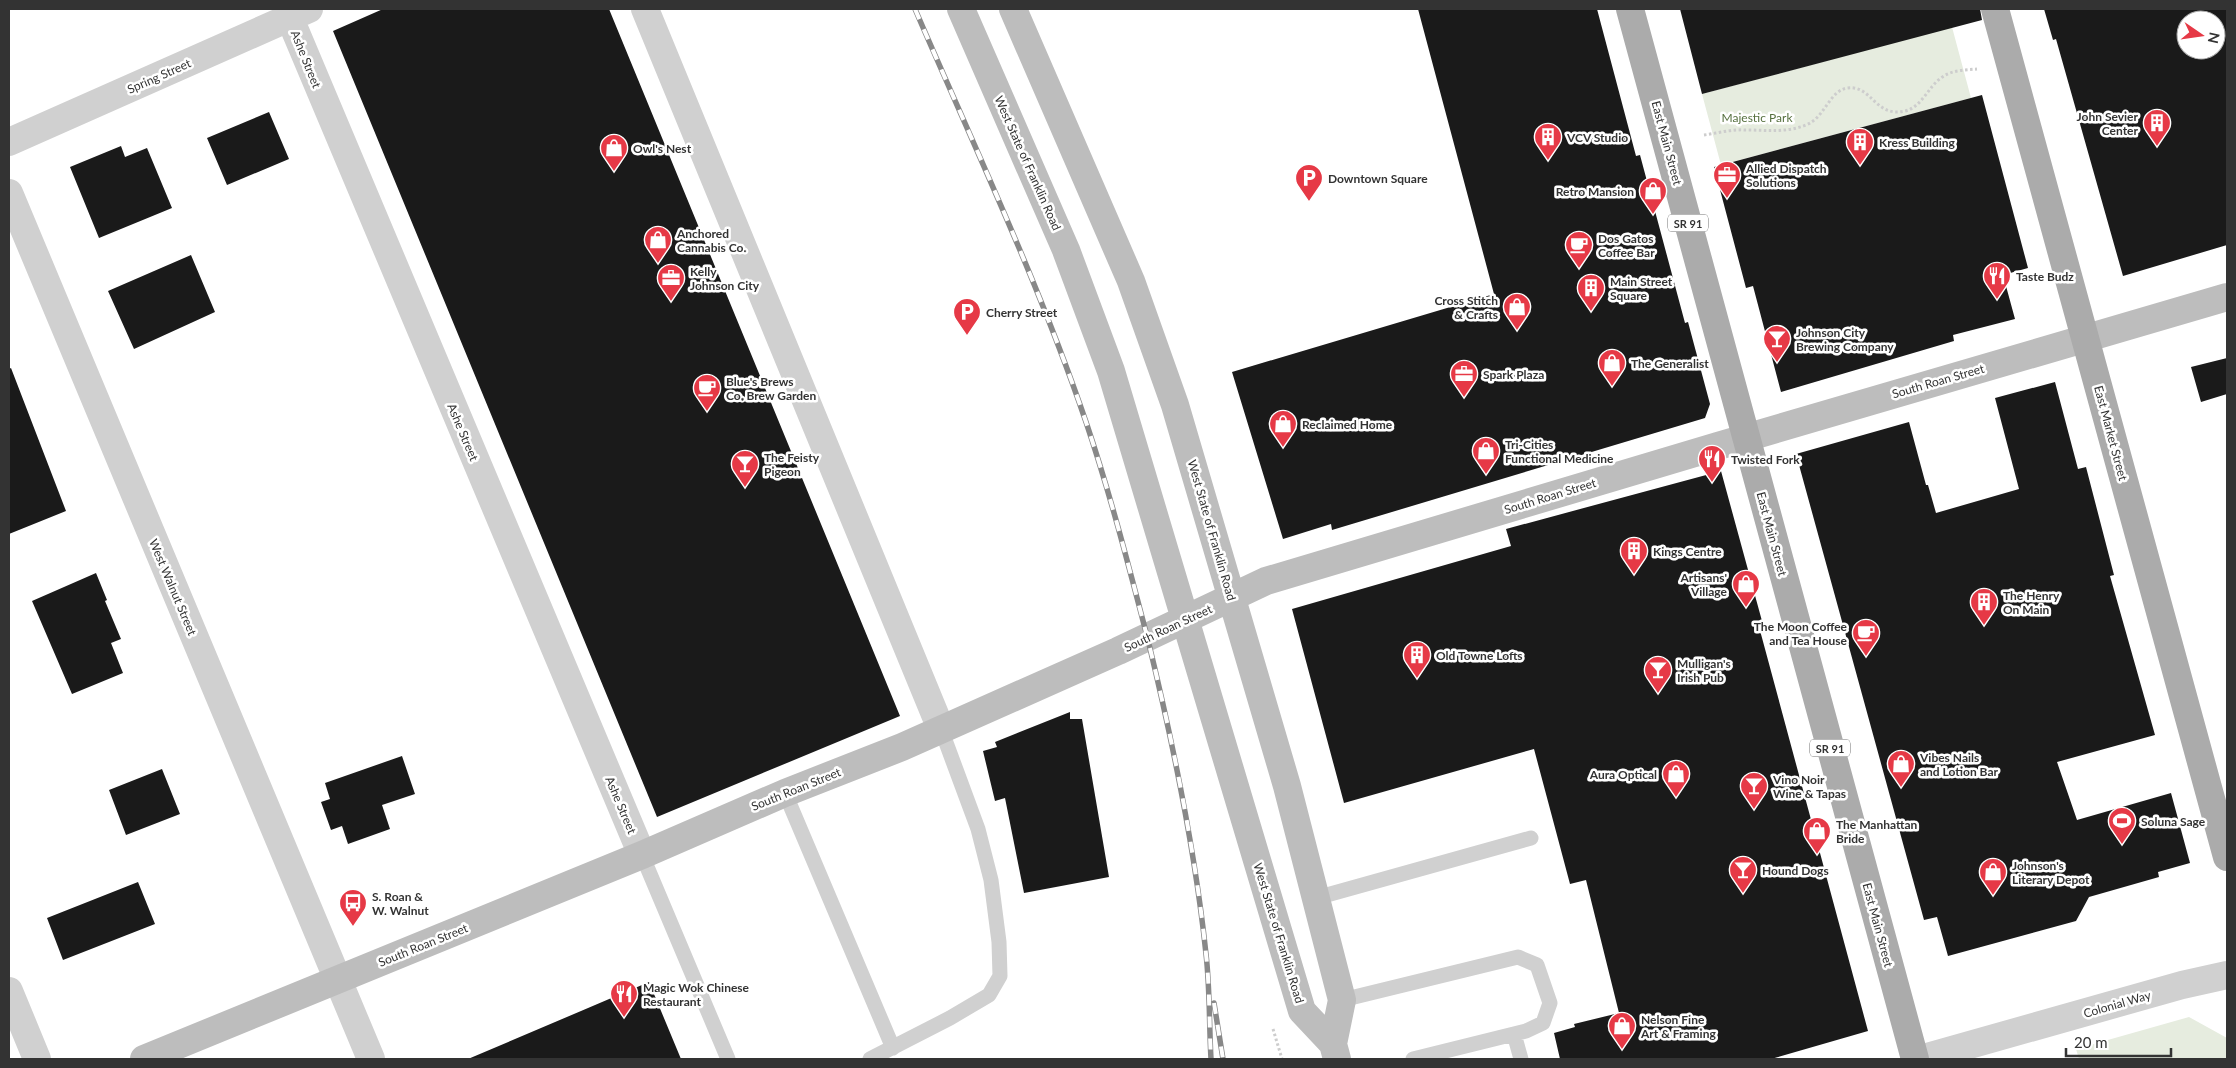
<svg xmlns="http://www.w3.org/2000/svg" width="2236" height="1068" font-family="Lato,sans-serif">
	<rect width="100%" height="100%" fill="#fff"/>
	<!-- green -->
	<path fill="#e6ecdf" d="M1952 27 1971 98 1721 165 1702 94Z
		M2189 1017 2227 1038V1059H2079L2076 1049Z"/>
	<!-- building -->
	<path fill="#1a1a1a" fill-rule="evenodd" d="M383 9H609L900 716 657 817 333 31Z
		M1418 9H1597L1636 156 1640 155 1685 323 1688 322 1710 404 1705 418 1332 530 1331 524 1283 539 1232 372 1494 294Z
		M1680 9H1980L1982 20 1702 94Z
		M2044 9H2227V245L2123 276 2056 39 2053 40ZM2186 20H2216V50H2186Z
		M1982 95 2028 268 2003 275 2015 319 1953 335 1954 341 1781 392 1753 286 1746 288 1714 167Z
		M269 112 289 159 227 185 207 138Z
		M121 146 125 157 147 148 172 208 99 238 70 167Z
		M191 255 215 312 134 349 108 291Z
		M2227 358V394L2201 402 2191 367Z
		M11 368 66 511 9 534V369Z
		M2055 382 2078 469 2086 467 2114 575 2110 576 2155 735 2057 762 2077 820 2171 793 2190 863 2158 872 2159 877 2089 897 2076 921 1948 956 1937 917 1924 920 1796 454 1909 422 1926 485H1928L1936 513 2019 489 1995 398Z
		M1721 471 1762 621 1758 623 1868 1031 1771 1059H1560L1554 1033 1575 1027 1574 1024 1619 1013 1586 880 1570 884 1534 749 1344 803 1292 609 1511 546 1506 529Z
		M96 573 107 600 105 601 121 639 111 643 123 673 72 694 32 601Z
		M1070 712V719H1082L1109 877 1024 893 1005 798 995 801 983 751 997 747 995 742Z
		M402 756 415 794 382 805 390 829 348 844 342 826 331 830 321 802 330 799 325 783Z
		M162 769 180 814 126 835 109 790Z
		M138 882 155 924 63 960 47 918Z
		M649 982 681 1059H468L581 1011Z"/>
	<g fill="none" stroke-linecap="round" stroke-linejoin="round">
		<!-- path -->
		<path stroke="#cdcdcd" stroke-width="3" stroke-dasharray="2.5 2.5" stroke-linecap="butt" d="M1704 135C1718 133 1732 129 1746 130 1767 130 1786 133 1806 125 1826 117 1829 90 1848 88 1872 85 1875 118 1905 111 1922 107 1928 87 1941 78 1951 70 1965 70 1977 69
			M1273 1029 1282 1059"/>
		<!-- lane -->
		<path stroke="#d0d0d0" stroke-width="15" d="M785 793 893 1048
			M642 855 728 1059
			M1316 898 1531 838
			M1342 1000 1518 957 1537 965 1550 1003 1543 1023 1526 1031 1413 1059
			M1514 1034 1521 1059
			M870 1059 950 1018 989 995 1000 976 999 942 991 880 978 829 941 729"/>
		<!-- street -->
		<path stroke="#d0d0d0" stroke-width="28" d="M286 9 642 855
			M645 9 941 729
			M9 142 309 9
			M9 193 371 1059
			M9 991 37 1059
			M1920 1059 2182 985 2227 975"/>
		<!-- secondary -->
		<path stroke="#bdbdbd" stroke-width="28" d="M961 9 1066 250 1111 371 1302 1011 1333 1044 1337 1059
			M1013 9 1131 281 1175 405 1287 786 1342 1000 1333 1044
			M144 1059 642 855 785 793 902 747 1118 651 1266 581 1718 446 2227 297"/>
		<!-- primary -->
		<path stroke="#ababab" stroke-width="28" d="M1630 9 1915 1059
			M1995 9 2227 857"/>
		<defs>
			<path id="rail" d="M915 9C974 146 1038 281 1086 422 1110 493 1129 567 1148 640 1173 743 1195 849 1206 954 1210 989 1209 1024 1211 1059
				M1214 1003 1223 1059"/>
		</defs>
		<!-- rail casing -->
		<use href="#rail" stroke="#888" stroke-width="5.5"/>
		<!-- rail -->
		<use href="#rail" stroke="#fff" stroke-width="4" stroke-dasharray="11" stroke-linecap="butt"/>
	</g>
	<!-- icons -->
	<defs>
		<symbol id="building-pin" viewBox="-11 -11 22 30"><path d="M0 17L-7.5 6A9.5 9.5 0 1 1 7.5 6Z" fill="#e63946" stroke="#fff"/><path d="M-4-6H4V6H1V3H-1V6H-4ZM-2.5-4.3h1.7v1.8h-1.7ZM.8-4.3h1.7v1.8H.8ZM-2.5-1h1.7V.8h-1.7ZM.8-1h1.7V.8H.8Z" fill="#fff"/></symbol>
		<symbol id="shop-pin" viewBox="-11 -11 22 30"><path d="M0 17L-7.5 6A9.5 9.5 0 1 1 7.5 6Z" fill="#e63946" stroke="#fff"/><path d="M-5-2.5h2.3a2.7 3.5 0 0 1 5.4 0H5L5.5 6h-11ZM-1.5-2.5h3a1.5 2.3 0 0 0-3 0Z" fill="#fff"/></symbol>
		<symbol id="office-pin" viewBox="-11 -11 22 30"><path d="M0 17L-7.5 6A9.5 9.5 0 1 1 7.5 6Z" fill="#e63946" stroke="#fff"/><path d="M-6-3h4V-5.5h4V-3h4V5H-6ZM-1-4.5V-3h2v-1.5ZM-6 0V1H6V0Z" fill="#fff"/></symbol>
		<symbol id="parking-pin" viewBox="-11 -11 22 30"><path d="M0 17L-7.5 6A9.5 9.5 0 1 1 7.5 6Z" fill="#e63946" stroke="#fff"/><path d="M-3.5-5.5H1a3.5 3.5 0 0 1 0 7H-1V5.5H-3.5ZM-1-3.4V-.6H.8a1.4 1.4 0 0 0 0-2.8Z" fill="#fff"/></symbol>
		<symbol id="cafe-pin" viewBox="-11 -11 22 30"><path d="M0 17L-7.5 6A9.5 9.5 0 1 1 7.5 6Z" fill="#e63946" stroke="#fff"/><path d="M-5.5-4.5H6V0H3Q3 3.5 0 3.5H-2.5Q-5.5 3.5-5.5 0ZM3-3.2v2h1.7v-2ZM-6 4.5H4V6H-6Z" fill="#fff"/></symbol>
		<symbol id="restaurant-pin" viewBox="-11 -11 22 30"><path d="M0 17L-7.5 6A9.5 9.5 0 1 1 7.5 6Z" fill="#e63946" stroke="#fff"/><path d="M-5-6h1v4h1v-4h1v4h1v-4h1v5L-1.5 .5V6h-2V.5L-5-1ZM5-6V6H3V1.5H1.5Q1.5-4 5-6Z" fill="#fff"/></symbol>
		<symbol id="bar-pin" viewBox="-11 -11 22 30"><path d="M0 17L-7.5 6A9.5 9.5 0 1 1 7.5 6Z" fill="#e63946" stroke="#fff"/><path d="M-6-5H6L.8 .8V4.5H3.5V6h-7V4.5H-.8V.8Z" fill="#fff"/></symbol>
		<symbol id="stadium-pin" viewBox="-11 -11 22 30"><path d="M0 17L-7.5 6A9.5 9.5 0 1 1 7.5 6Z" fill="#e63946" stroke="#fff"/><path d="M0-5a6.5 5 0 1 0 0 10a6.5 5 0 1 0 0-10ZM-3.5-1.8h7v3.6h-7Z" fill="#fff"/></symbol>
		<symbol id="bus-pin" viewBox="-11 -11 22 30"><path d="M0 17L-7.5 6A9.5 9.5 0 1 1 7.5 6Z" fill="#e63946" stroke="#fff"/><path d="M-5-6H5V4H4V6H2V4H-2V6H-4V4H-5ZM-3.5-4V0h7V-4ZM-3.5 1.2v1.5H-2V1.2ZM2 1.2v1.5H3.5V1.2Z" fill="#fff"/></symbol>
	</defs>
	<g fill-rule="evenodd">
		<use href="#building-pin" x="2141" y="107" width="32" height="43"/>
		<use href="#building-pin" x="1532" y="121" width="32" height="43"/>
		<use href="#building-pin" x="1844" y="126" width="32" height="43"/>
		<use href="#shop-pin" x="598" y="132" width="32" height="43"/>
		<use href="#office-pin" x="1711" y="159" width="32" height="43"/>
		<use href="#parking-pin" x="1293" y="162" width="32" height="43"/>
		<use href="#shop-pin" x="1637" y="175" width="32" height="43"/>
		<use href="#shop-pin" x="642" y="224" width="32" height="43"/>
		<use href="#cafe-pin" x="1563" y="229" width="32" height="43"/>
		<use href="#restaurant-pin" x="1981" y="260" width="32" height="43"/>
		<use href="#office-pin" x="655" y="262" width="32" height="43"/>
		<use href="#building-pin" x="1575" y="272" width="32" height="43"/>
		<use href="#shop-pin" x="1501" y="291" width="32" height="43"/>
		<use href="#parking-pin" x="951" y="296" width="32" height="43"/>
		<use href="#bar-pin" x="1761" y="323" width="32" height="43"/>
		<use href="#shop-pin" x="1596" y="347" width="32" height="43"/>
		<use href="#office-pin" x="1448" y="358" width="32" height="43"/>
		<use href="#cafe-pin" x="691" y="372" width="32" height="43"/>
		<use href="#shop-pin" x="1267" y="408" width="32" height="43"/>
		<use href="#shop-pin" x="1470" y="435" width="32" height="43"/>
		<use href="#restaurant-pin" x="1696" y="443" width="32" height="43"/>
		<use href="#bar-pin" x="729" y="448" width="32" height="43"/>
		<use href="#building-pin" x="1618" y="535" width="32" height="43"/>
		<use href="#shop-pin" x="1730" y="568" width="32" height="43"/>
		<use href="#building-pin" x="1968" y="586" width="32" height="43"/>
		<use href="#cafe-pin" x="1850" y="617" width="32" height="43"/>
		<use href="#building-pin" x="1401" y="639" width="32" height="43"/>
		<use href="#bar-pin" x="1642" y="654" width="32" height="43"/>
		<use href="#shop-pin" x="1885" y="748" width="32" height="43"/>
		<use href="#shop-pin" x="1660" y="758" width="32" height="43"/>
		<use href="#bar-pin" x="1738" y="770" width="32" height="43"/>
		<use href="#stadium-pin" x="2106" y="805" width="32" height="43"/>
		<use href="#shop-pin" x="1801" y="815" width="32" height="43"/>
		<use href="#bar-pin" x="1727" y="854" width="32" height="43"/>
		<use href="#shop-pin" x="1977" y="856" width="32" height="43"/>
		<use href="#bus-pin" x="337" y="887" width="32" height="43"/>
		<use href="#restaurant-pin" x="608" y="978" width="32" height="43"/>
		<use href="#shop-pin" x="1606" y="1010" width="32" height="43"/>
	</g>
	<g text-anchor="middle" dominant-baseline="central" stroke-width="5" stroke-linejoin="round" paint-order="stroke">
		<!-- shield labels -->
		<g fill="#fff" stroke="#707070" stroke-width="1">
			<rect x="1668" y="214.5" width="40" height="17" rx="4"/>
			<rect x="1810" y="739.5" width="40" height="17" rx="4"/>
		</g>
		<g font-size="11" font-weight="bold" fill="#333">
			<text x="1688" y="223">SR 91</text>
			<text x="1830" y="748">SR 91</text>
		</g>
		<!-- street labels -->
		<g font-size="12" fill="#333" stroke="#fff">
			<text transform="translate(306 59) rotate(68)">Ashe Street</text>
			<text transform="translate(159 76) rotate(-24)">Spring Street</text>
			<text transform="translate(1667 143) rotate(75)">East Main Street</text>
			<text transform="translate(1028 163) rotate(66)">West State of Franklin Road</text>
			<text transform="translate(1938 381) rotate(-16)">South Roan Street</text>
			<text transform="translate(463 432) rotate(67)">Ashe Street</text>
			<text transform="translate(2111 433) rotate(75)">East Market Street</text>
			<text transform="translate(1550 496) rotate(-17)">South Roan Street</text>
			<text transform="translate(1212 530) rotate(74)">West State of Franklin Road</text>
			<text transform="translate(1772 534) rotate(75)">East Main Street</text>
			<text transform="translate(173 587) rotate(67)">West Walnut Street</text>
			<text transform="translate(1168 628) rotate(-25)">South Roan Street</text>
			<text transform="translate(796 789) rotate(-22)">South Roan Street</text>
			<text transform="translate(621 805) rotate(67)">Ashe Street</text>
			<text transform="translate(1878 925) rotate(75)">East Main Street</text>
			<text transform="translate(1279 933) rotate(73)">West State of Franklin Road</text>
			<text transform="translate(423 945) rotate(-22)">South Roan Street</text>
			<text transform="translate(2117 1004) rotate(-16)">Colonial Way</text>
		</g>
		<!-- poi labels -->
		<g font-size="12" font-weight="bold" fill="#333" stroke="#fff" text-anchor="start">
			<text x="2138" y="116" text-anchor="end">John Sevier<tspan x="2138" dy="14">Center</tspan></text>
			<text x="1567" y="137">VCV Studio</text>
			<text x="1879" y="142">Kress Building</text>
			<text x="633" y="148">Owl's Nest</text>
			<text x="1746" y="168">Allied Dispatch<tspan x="1746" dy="14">Solutions</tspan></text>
			<text x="1328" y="178">Downtown Square</text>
			<text x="1634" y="191" text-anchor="end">Retro Mansion</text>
			<text x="677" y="233">Anchored<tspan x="677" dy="14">Cannabis Co.</tspan></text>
			<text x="1598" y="238">Dos Gatos<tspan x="1598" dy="14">Coffee Bar</tspan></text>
			<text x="690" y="271">Kelly<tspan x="690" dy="14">Johnson City</tspan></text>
			<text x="2016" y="276">Taste Budz</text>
			<text x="1610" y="281">Main Street<tspan x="1610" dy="14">Square</tspan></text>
			<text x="1498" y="300" text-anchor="end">Cross Stitch<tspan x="1498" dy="14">&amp; Crafts</tspan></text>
			<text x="986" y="312">Cherry Street</text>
			<text x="1796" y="332">Johnson City<tspan x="1796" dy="14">Brewing Company</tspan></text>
			<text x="1631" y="363">The Generalist</text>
			<text x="1483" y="374">Spark Plaza</text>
			<text x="726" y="381">Blue's Brews<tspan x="726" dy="14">Co. Brew Garden</tspan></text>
			<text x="1302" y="424">Reclaimed Home</text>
			<text x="1505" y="444">Tri-Cities<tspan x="1505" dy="14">Functional Medicine</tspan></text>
			<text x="764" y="457">The Feisty<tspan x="764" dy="14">Pigeon</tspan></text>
			<text x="1731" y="459">Twisted Fork</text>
			<text x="1653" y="551">Kings Centre</text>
			<text x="1727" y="577" text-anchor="end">Artisans'<tspan x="1727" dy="14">Village</tspan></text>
			<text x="2003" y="595">The Henry<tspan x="2003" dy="14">On Main</tspan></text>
			<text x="1847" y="626" text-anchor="end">The Moon Coffee<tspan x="1847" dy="14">and Tea House</tspan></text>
			<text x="1436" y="655">Old Towne Lofts</text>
			<text x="1677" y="663">Mulligan's<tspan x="1677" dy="14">Irish Pub</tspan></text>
			<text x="1920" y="757">Vibes Nails<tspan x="1920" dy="14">and Lotion Bar</tspan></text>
			<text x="1657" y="774" text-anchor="end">Aura Optical</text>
			<text x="1773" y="779">Vino Noir<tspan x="1773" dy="14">Wine &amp; Tapas</tspan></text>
			<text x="2141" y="821">Soluna Sage</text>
			<text x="1836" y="824">The Manhattan<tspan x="1836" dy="14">Bride</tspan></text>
			<text x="2012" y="865">Johnson's<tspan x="2012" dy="14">Literary Depot</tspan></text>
			<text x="1762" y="870">Hound Dogs</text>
			<text x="372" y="896">S. Roan &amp;<tspan x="372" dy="14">W. Walnut</tspan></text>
			<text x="643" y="987">Magic Wok Chinese<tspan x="643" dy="14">Restaurant</tspan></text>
			<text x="1641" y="1019">Nelson Fine<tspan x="1641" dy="14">Art &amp; Framing</tspan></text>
		</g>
		<!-- park labels -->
		<g font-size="12" fill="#56703f" stroke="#fff">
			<text x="1757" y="117">Majestic Park</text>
		</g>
	</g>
	<!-- border -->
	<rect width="2236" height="1068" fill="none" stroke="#333333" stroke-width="20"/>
	<!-- north arrow -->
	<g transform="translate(2201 35) rotate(103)"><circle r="24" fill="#ffffff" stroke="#adadad"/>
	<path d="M0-4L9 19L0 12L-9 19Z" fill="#e63946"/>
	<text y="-8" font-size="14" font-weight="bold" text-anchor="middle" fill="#333333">N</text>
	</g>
	<!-- scale -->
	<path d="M2066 1048v8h105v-8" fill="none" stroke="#333333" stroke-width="2.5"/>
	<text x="2074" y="1048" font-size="15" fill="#333333" stroke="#ffffff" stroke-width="4" paint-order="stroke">20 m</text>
</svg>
